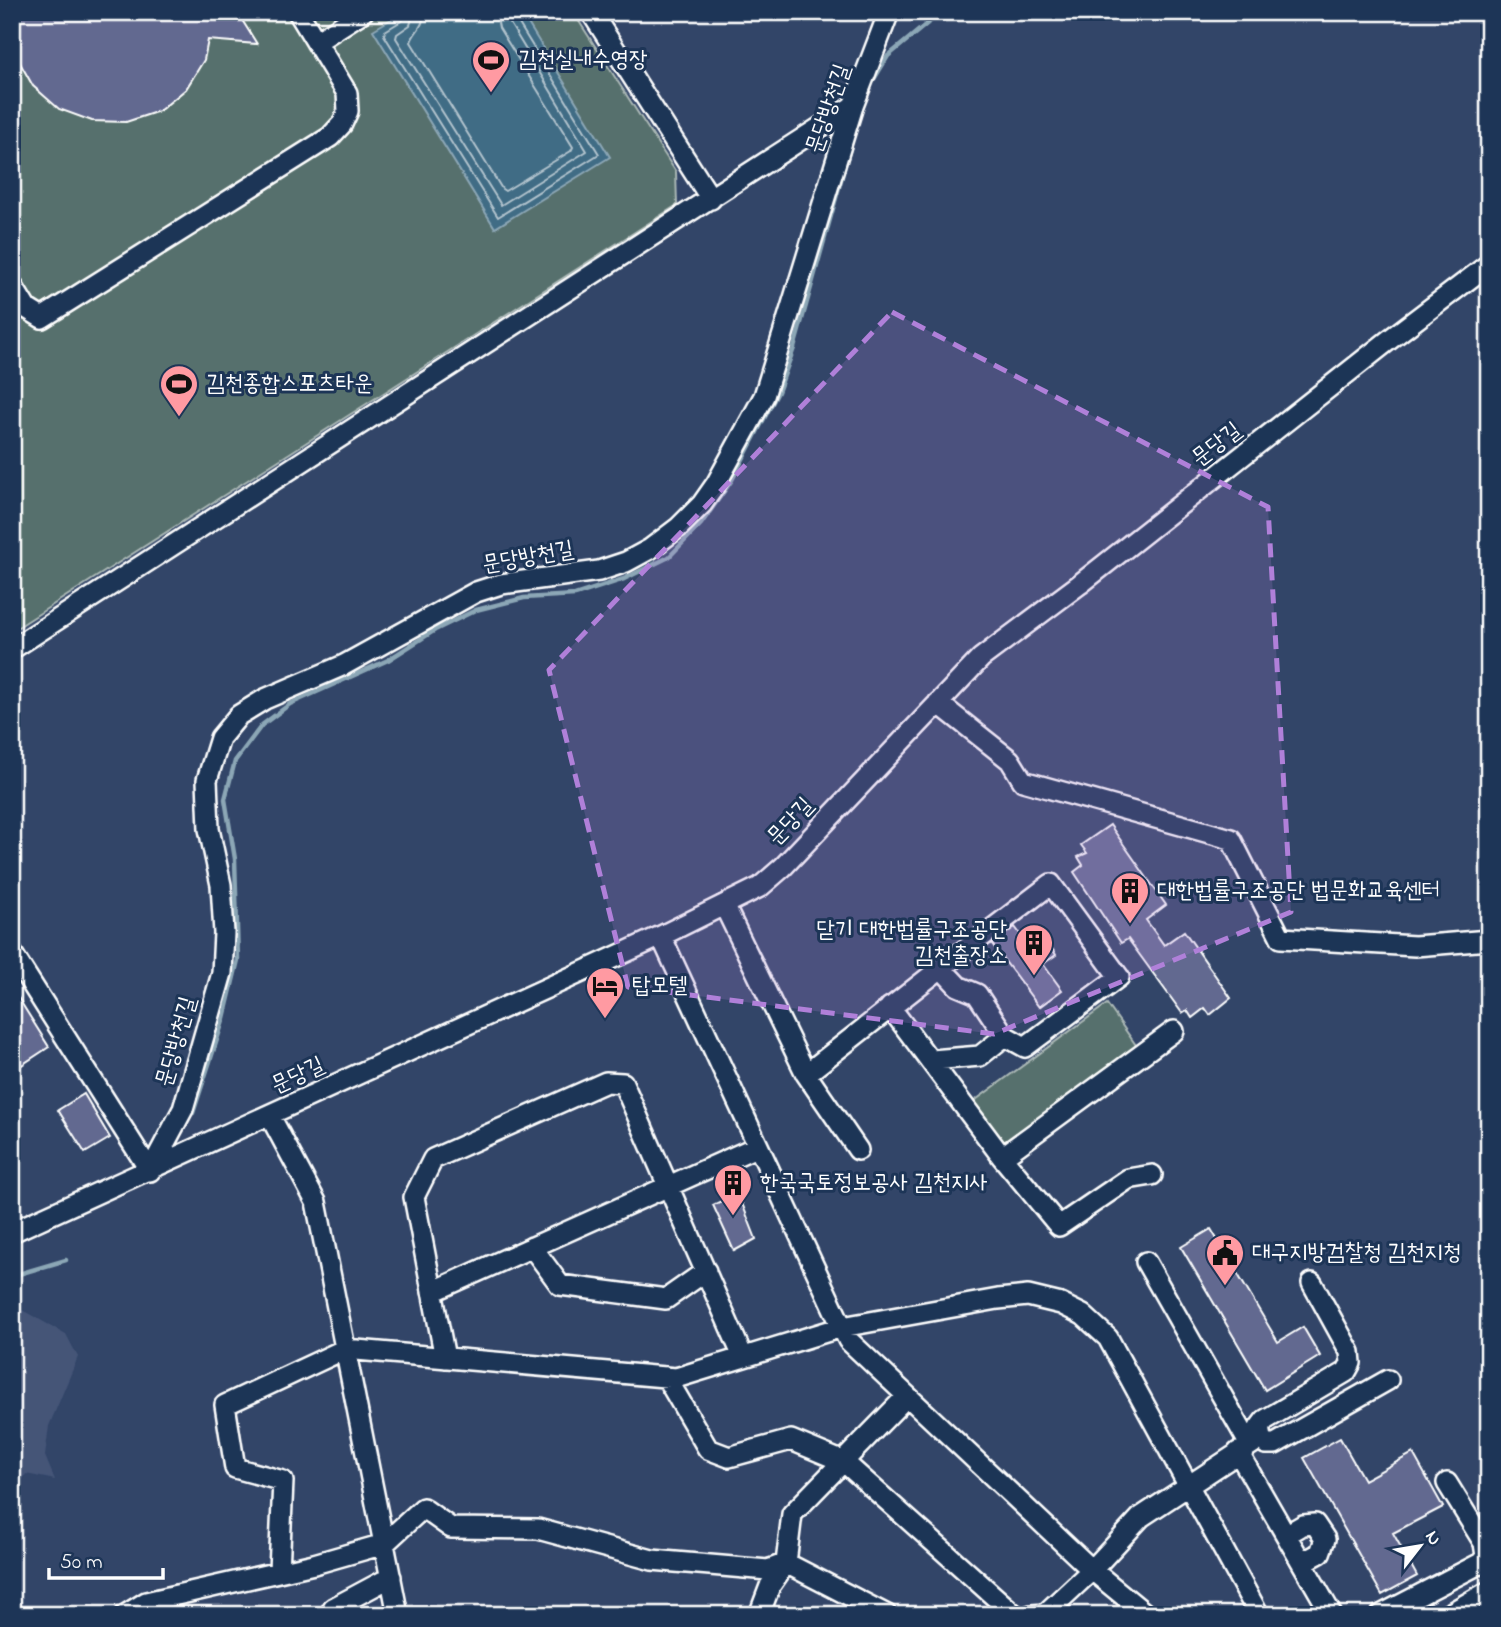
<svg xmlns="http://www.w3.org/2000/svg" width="1501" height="1627" font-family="'Indie Flower','Poor Story',sans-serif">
	<rect width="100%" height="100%" fill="#324568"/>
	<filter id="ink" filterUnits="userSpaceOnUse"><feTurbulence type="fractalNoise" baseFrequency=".0143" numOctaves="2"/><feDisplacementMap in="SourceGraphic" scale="14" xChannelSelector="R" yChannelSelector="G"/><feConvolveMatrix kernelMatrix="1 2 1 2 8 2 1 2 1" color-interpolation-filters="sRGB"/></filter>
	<g filter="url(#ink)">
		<!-- built -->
		<path fill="#445477" d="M22 1310 66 1334 78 1357 49 1426 45 1456 55 1480 26 1474 12 1498V1315Z"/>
		<!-- green -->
		<path fill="#57706d" stroke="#abb8b6" stroke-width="2" d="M12 12H573L676 172 677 205 12 631Z
			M1107 1004 1138 1048 1004 1148 973 1102Z"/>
		<!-- water -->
		<path fill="#406c85" stroke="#8ca7b6" stroke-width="2" d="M403 12H521L610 157 495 228 373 30Z"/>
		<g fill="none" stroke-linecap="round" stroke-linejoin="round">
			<!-- shore -->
			<path stroke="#b3c4ce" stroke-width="2" d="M405 12 403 20 385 31 384 35 498 217 599 154 516 19 515 12
				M414 12 410 25 397 34 396 38 501 205 587 151 509 22 506 12
				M424 12C424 28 414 31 411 42L502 189 505 191 571 151 573 147 499 28 496 12"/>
			<!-- stream -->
			<path stroke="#8ca7b6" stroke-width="4.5" d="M871 84 888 56 941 12
				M193 1113 224 1018 238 960 235 859 225 799 235 761 262 725 290 704 388 660 435 630 476 610 524 598 575 595 624 579 669 557 701 524 732 480 778 392 794 348 850 148
				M12 1276 66 1260"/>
		</g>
		<!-- building -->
		<path fill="#626990" stroke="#fff" stroke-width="2" d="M12 12H237L257 44 208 40 204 60 186 89 159 111 126 122 92 121 59 109 33 86 16 56 12 38Z
			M1110 825 1166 905 1146 920 1164 945 1184 931 1231 998 1210 1015 1205 1008 1192 1018 1187 1010 1182 1013 1128 939 1121 943 1074 872 1083 865 1078 857 1087 853 1081 845Z
			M1015 927 1035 954 1049 943 1056 955 1043 964 1062 990 1039 1007 992 944Z
			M12 988 49 1047 20 1066 12 1053Z
			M84 1094 110 1138 85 1153 58 1110Z
			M738 1193 756 1239 734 1251 713 1205Z
			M1211 1229 1278 1342 1303 1327 1320 1356 1265 1390 1181 1247Z
			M1340 1438 1364 1480 1413 1453 1443 1507 1393 1533 1417 1576 1382 1595 1304 1458Z"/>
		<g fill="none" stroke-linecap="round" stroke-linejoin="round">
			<defs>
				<path id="minor" d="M591 12 711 199
					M316 42 363 12
					M12 285 26 308 42 318 330 137 342 124 348 111 347 93 298 12
					M12 649 853 106
					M938 703 1010 760 1023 781 1231 839 1281 938 1415 946 1489 940
					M724 905 806 1074 858 1150
					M661 936 848 1340 1092 1570 1147 1615
					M12 953 150 1171 183 1109 222 973 224 933 221 885 209 829 207 780 220 738 239 715 265 699 344 665 476 592 501 584 599 571 626 562 650 549 679 527 702 504 716 484 764 396 853 106 889 12
					M941 968 1051 884 1119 977 1025 1047 1005 1036
					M890 1007 1002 1157 1059 1226 1128 1179 1152 1175
					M806 1074 941 968 958 986 977 994 1005 1036 980 1056 932 1060
					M270 1116 316 1202 384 1544 423 1508 451 1528 538 1529 652 1560 768 1570 786 1563 887 1615
					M1002 1157 1174 1031
					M12 1232 661 936 760 887 783 867 981 658 1080 584 1389 340 1489 264
					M532 1247 560 1285 666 1299 706 1271
					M1146 1262 1250 1445
					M1312 1283 1350 1352 1351 1363 1346 1372 1265 1420 1259 1428 1261 1438 1266 1444H1275L1388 1380
					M432 1292 758 1146
					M445 1358 414 1197 433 1159 606 1082 623 1083 743 1357
					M666 1377 708 1449 729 1457 791 1440 844 1462 1015 1615
					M1238 1452 1332 1615
					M1289 1539 1291 1532 1303 1525 1315 1524 1325 1539 1320 1553 1309 1559 1299 1557
					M279 1571 283 1481 235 1468 225 1405 345 1349 676 1378 842 1327 998 1299 1028 1296 1061 1304 1083 1315 1108 1338 1259 1615
					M125 1615 146 1602 314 1564 384 1544 398 1615
					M330 1615 333 1608 391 1577
					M759 1615 770 1586 786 1563 792 1514 907 1396
					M1031 1615 1045 1614 1092 1570 1141 1517 1261 1438
					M1381 1615 1481 1563 1486 1556 1484 1543 1447 1483
					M1447 1615 1489 1591"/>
			</defs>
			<!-- minor casing -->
			<use href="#minor" stroke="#fff" stroke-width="24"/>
			<!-- minor -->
			<use href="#minor" stroke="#1d3557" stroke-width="19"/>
		</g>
	</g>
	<!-- marked area -->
	<path fill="#b080d9" fill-opacity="0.2" stroke="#b080d9" stroke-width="5" stroke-dasharray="14 9" stroke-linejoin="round" d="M892 312 1268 507 1291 912 994 1034 628 987 549 670Z"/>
	<!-- icons -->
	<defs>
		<symbol id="stadium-pin" viewBox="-11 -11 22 30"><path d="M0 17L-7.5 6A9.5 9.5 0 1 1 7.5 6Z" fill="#ff9aa2" stroke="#1d3557"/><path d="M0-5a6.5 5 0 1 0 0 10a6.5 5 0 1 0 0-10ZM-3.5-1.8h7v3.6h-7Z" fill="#111"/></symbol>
		<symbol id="building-pin" viewBox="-11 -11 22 30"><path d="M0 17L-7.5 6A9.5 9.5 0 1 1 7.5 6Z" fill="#ff9aa2" stroke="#1d3557"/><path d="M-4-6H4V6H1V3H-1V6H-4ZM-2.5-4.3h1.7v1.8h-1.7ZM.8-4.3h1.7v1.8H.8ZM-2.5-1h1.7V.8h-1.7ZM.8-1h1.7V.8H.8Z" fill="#111"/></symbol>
		<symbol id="hotel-pin" viewBox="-11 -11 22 30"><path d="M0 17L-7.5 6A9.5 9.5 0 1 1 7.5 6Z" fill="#ff9aa2" stroke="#1d3557"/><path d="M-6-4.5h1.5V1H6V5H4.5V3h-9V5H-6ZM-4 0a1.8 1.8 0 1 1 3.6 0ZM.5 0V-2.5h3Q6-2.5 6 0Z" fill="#111"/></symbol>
		<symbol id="civic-pin" viewBox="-11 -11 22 30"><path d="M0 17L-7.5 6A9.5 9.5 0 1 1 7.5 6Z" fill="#ff9aa2" stroke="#1d3557"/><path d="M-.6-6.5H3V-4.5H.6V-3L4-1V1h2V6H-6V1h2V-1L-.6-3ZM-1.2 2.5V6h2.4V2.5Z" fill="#111"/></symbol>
	</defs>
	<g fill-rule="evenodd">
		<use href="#stadium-pin" x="469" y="38" width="44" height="60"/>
		<use href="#stadium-pin" x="157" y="362" width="44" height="60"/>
		<use href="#building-pin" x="1108" y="869" width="44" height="60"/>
		<use href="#building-pin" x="1012" y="921" width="44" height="60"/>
		<use href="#hotel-pin" x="583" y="964" width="44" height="60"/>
		<use href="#building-pin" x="711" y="1161" width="44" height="60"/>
		<use href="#civic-pin" x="1203" y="1231" width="44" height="60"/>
	</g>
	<g text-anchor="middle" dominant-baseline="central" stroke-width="6" stroke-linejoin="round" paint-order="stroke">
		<!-- poi labels -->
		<g font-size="23" fill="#fff" stroke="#1d3557" text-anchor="start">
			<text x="518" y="60">김천실내수영장</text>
			<text x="206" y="384">김천종합스포츠타운</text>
			<text x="1157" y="891">대한법률구조공단 법문화교육센터</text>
			<text x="1007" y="930" text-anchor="end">닫기 대한법률구조공단<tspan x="1007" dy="26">김천출장소</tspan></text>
			<text x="632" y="986">탑모텔</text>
			<text x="760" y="1183">한국국토정보공사 김천지사</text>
			<text x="1252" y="1253">대구지방검찰청 김천지청</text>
		</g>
		<!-- street labels -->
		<g font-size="23" fill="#fff" stroke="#1d3557">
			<text transform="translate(829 109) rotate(-71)">문당방천길</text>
			<text transform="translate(1217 445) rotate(-38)">문당길</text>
			<text transform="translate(528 558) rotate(-10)">문당방천길</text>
			<text transform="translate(791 822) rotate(-47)">문당길</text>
			<text transform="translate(177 1042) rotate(-74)">문당방천길</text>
			<text transform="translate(298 1076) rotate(-25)">문당길</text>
		</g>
	</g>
	<!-- margin -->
	<rect width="1501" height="1627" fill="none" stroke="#1d3557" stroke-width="42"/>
	<rect x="21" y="21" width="1459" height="1585" fill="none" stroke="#fff" stroke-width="2.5" filter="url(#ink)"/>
	<!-- north arrow -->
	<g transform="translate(1420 1546) rotate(59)" stroke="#1d3557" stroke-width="5" paint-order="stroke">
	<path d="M0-5L12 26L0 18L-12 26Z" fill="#ffffff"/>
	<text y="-10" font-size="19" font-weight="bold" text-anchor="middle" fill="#ffffff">N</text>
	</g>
	<!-- scale -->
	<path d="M49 1568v10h114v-10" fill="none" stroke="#ffffff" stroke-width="3.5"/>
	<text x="60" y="1568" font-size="21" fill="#ffffff" stroke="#1d3557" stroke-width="5" paint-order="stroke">50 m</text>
</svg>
